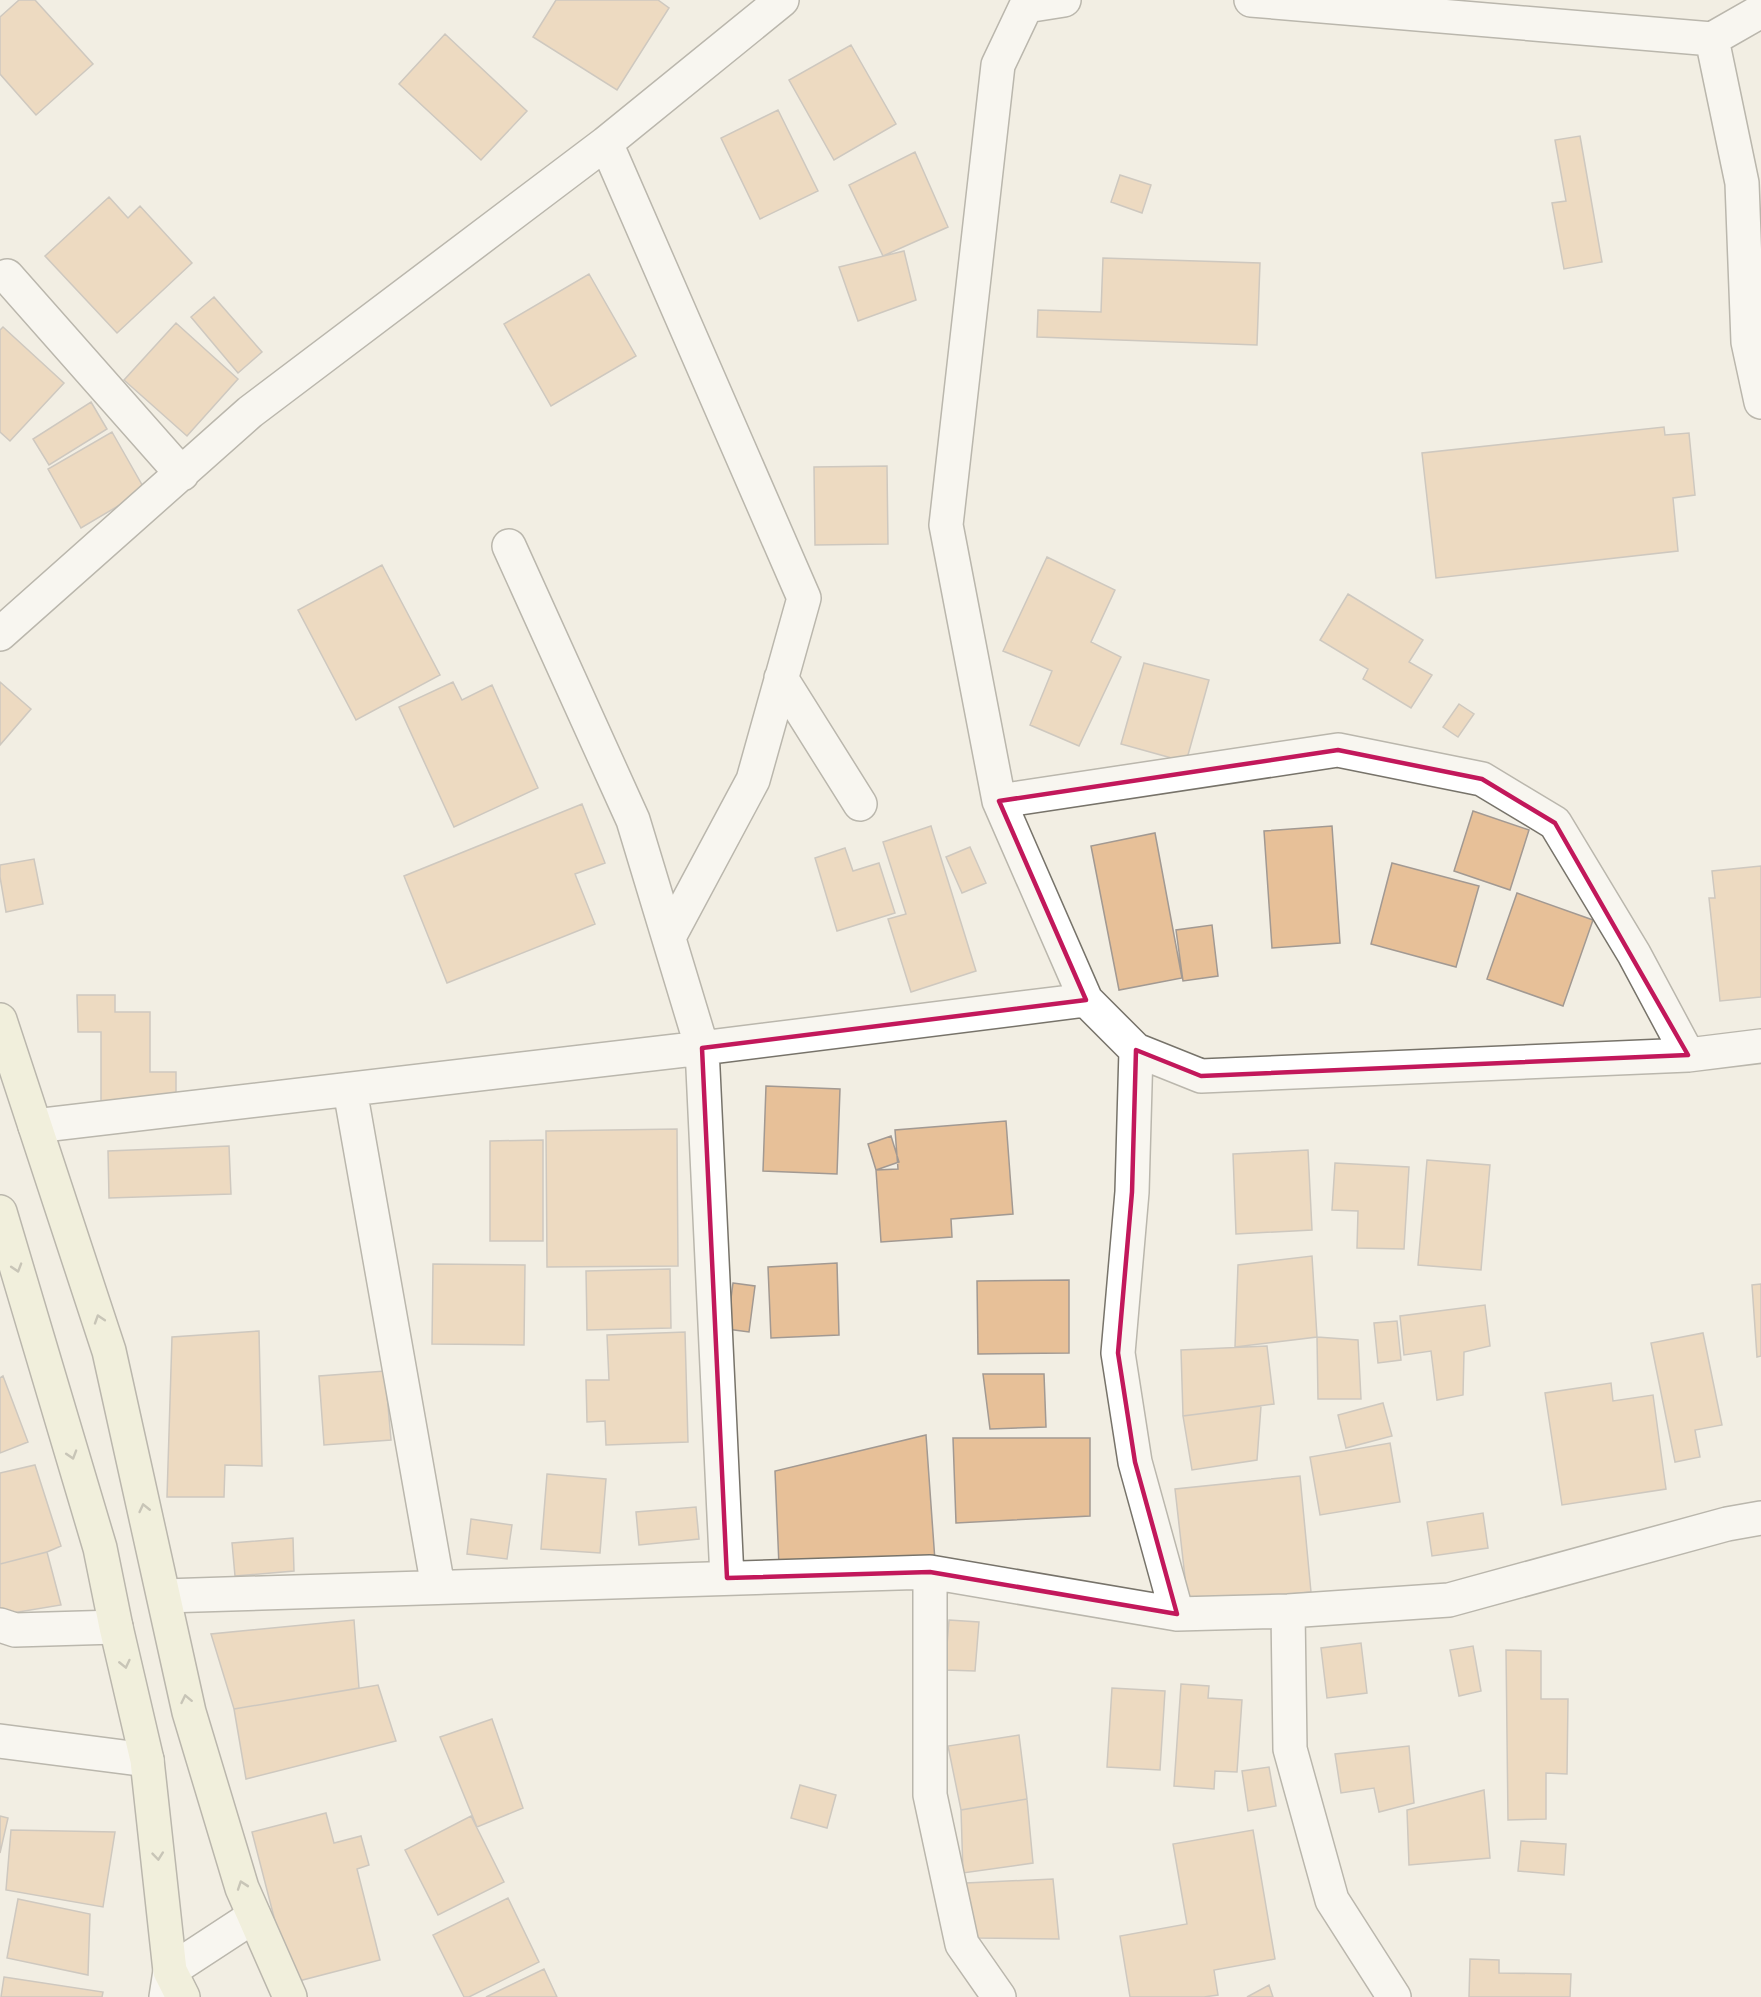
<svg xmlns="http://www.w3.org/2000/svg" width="1761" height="1997" font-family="'Roboto Condensed',sans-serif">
	<rect width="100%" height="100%" fill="#f2eee3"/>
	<!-- building -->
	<path fill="#e7c098" stroke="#a29992" stroke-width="1.5" d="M19 0H35L93 64 36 115 0 74V17Z
		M556 0H658L669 8 617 90 533 37Z
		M445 34 527 111 481 160 399 84Z
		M851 45 896 124 834 160 789 80Z
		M778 110 818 191 760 219 721 138Z
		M1580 136 1602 262 1564 269 1552 203 1566 201 1555 140Z
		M915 152 948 227 883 256 849 185Z
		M1120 175 1151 185 1142 213 1111 202Z
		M109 197 128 218 140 206 192 263 117 333 45 256Z
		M904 251 916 300 858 321 839 267Z
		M1103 258 1260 263 1257 345 1037 337 1038 310 1101 312Z
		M589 274 636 356 551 406 504 324Z
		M214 297 262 352 238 373 191 317Z
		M176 323 238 379 187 436 124 380Z
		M3 327 64 383 10 441 0 432V330Z
		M91 402 107 429 49 465 33 439Z
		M1664 427 1665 435 1689 433 1695 495 1673 498 1678 551 1436 578 1422 453Z
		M112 432 145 490 81 528 48 469Z
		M887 466 888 544 815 545 814 467Z
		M1047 557 1115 590 1091 642 1121 657 1079 746 1030 725 1052 671 1003 651Z
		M382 565 440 675 356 720 298 610Z
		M1348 594 1423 640 1409 662 1432 675 1411 708 1363 679 1368 669 1320 640Z
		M1144 663 1209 680 1186 762 1121 744Z
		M0 682 31 709 0 745Z
		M453 682 462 700 492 685 538 788 454 827 399 707Z
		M1459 704 1474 714 1458 737 1443 727Z
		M582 804 605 863 575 874 595 924 447 983 404 876Z
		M1473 811 1529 830 1510 890 1454 871Z
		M931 826 976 971 911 992 888 919 906 914 883 842Z
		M1332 826 1340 943 1272 948 1264 831Z
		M1155 833 1182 978 1119 990 1091 846Z
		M970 847 986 883 962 893 946 857Z
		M845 848 853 871 879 863 895 913 837 931 815 858Z
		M34 859 43 904 6 912 0 877V865Z
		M1392 863 1479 886 1456 967 1371 944Z
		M1761 866V997L1720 1001 1709 898H1715L1712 871Z
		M1517 893 1593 920 1563 1006 1487 979Z
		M1212 925 1218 976 1183 981 1176 930Z
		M77 995H115V1012H150V1072H176V1107H101V1032H78Z
		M766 1086 840 1089 837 1174 763 1171Z
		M1006 1121 1013 1214 951 1219 952 1237 881 1242 876 1170 898 1169 895 1130Z
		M677 1129 678 1266 547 1267 546 1131Z
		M891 1136 899 1162 876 1170 868 1144Z
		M543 1140V1241H490V1141Z
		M229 1146 231 1194 109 1198 108 1151Z
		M1308 1150 1312 1230 1236 1234 1233 1154Z
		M1427 1160 1490 1165 1481 1270 1418 1265Z
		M1335 1163 1409 1167 1404 1249 1357 1248 1358 1211 1332 1210Z
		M1312 1256 1317 1337 1235 1347 1238 1265Z
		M837 1263 839 1335 771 1338 768 1267Z
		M433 1264 525 1265 524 1345 432 1344Z
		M670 1269 671 1328 587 1330 586 1271Z
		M1069 1280V1353L978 1354 977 1281Z
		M733 1283 755 1286 749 1332 727 1329Z
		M1761 1284V1356L1757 1357 1752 1285Z
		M1485 1305 1490 1346 1464 1352 1463 1395 1437 1400 1431 1351 1404 1355 1400 1316Z
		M1397 1321 1401 1360 1378 1363 1374 1323Z
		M259 1331 262 1466 225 1465 224 1497H167L172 1337Z
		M685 1332 688 1442 606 1445 605 1421 587 1422 586 1380H609L607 1335Z
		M1703 1333 1722 1425 1695 1430 1700 1457 1675 1462 1651 1343Z
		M1317 1337 1358 1340 1361 1399H1318Z
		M1267 1346 1274 1404 1183 1416 1181 1350Z
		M385 1371 391 1440 324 1445 319 1376Z
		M983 1374H1044L1046 1427 990 1429Z
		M3 1376 28 1442 0 1453V1378Z
		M1611 1383 1613 1401 1653 1395 1666 1489 1562 1505 1545 1393Z
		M1383 1403 1392 1436 1346 1448 1338 1415Z
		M1261 1406 1257 1460 1192 1470 1183 1416Z
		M926 1435 935 1561 779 1566 775 1471Z
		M953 1438H1090V1516L956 1523Z
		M1390 1443 1400 1502 1320 1515 1310 1457Z
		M35 1465 61 1546 47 1552 0 1564V1473Z
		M547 1474 606 1479 600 1553 541 1549Z
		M1300 1476 1311 1592 1188 1604 1175 1489Z
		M696 1507 699 1539 639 1545 636 1512Z
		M1483 1513 1488 1548 1432 1556 1427 1522Z
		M471 1519 512 1525 507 1559 467 1554Z
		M293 1538 294 1571 235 1576 232 1543Z
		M47 1552 61 1605 0 1615V1564Z
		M354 1620 359 1688 234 1709 211 1634Z
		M949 1620 979 1622 975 1671 945 1670Z
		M1361 1643 1367 1693 1327 1698 1321 1648Z
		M1473 1646 1481 1691 1459 1696 1450 1650Z
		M1506 1650 1541 1651V1699H1568L1567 1774 1546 1773V1819L1508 1820Z
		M1181 1684 1209 1686 1208 1698 1242 1700 1237 1772 1215 1771 1214 1789 1174 1786Z
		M378 1685 396 1741 246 1779 234 1709Z
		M1112 1688 1165 1691 1160 1770 1107 1767Z
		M492 1719 523 1808 477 1827 440 1737Z
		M1019 1735 1027 1799 961 1810 948 1746Z
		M1409 1746 1414 1803 1379 1812 1374 1788 1341 1793 1335 1754Z
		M1269 1767 1276 1806 1248 1811 1242 1771Z
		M800 1785 836 1795 827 1828 791 1818Z
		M1484 1790 1490 1858 1409 1865 1407 1810Z
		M1027 1799 1033 1863 963 1873 961 1810Z
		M326 1813 334 1843 361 1836 369 1865 357 1869 380 1960 291 1983 252 1832Z
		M0 1816 8 1818 0 1853Z
		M471 1816 504 1882 438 1915 405 1850Z
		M11 1830 115 1832 103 1907 6 1890Z
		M1253 1830 1275 1959 1214 1970 1218 1995 1204 1997H1130L1120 1936 1187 1924 1173 1844Z
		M1521 1841 1566 1844 1564 1875 1518 1871Z
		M1053 1879 1059 1939 977 1938 966 1883Z
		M508 1898 539 1962 469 1997H464L433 1935Z
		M18 1899 90 1914 88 1975 7 1958Z
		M1470 1959 1499 1960V1973L1571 1974 1570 1997H1469Z
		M544 1969 557 1997H486Z
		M4 1977 103 1992 102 1997H1Z
		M1269 1985 1273 1997H1247Z"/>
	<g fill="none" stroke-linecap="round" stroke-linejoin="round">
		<defs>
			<path id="street" d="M1064 0 1026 6 998 65 946 525 999 801 1086 1000 1136 1050 1201 1076 1688 1055 1761 1046
				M1251 0 1712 39 1742 183 1748 342 1761 402
				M1712 39 1761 11
				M7 276 182 474
				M509 546 633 820 702 1048 727 1578
				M0 634 250 412 606 143
				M781 678 860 804
				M999 801 1338 750 1482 779 1555 823 1634 954 1688 1055
				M669 937 753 780 804 598 606 143 782 0
				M1136 1050 1132 1192 1118 1353 1135 1462 1177 1614
				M350 1090 438 1587
				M35 1126 702 1048 1086 1000
				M930 1572V1795L962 1944 999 1997
				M164 1596 930 1572 1177 1614 1288 1611 1449 1600 1727 1524 1761 1518
				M1288 1611 1290 1749 1332 1900 1394 1997
				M0 1625 15 1630 116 1627
				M0 1741 147 1760
				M166 1997 170 1971 254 1916"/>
			<path id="secondary" d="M0 1020 109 1351 189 1712 242 1888 290 1997
				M0 1212 100 1548 116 1627 147 1760 170 1971 183 1997"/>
		</defs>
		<!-- street casing -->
		<use href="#street" stroke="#77736a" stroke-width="36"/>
		<!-- secondary casing -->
		<use href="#secondary" stroke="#77736a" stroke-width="36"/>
		<!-- street -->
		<use href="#street" stroke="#fff" stroke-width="33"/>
		<!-- secondary -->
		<use href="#secondary" stroke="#f0efd2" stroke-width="33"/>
	</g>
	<!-- one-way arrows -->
	<defs><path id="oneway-chevron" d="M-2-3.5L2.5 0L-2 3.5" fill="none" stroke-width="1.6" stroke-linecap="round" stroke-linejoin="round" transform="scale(1.5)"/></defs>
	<g stroke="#949282">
		<use href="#oneway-chevron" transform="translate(17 1268) rotate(73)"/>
		<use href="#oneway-chevron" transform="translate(99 1319) rotate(-108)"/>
		<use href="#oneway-chevron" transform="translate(72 1455) rotate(73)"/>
		<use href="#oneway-chevron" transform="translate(144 1508) rotate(-103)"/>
		<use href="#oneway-chevron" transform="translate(125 1664) rotate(77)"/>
		<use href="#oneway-chevron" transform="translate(186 1699) rotate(-102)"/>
		<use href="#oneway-chevron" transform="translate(158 1856) rotate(84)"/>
		<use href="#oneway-chevron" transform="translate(242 1885) rotate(-109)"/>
	</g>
	<!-- marked area -->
	<path d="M0 0H1761V1997H0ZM1338 750 1482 779 1555 823 1688 1055 1201 1076 1136 1050 1132 1192 1118 1353 1135 1462 1177 1614 930 1572 727 1578 702 1048 1086 1000 999 801Z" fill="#f2eee3" fill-opacity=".55" fill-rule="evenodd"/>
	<path fill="none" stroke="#c2185b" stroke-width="4.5" stroke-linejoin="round" d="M1338 750 1482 779 1555 823 1688 1055 1201 1076 1136 1050 1132 1192 1118 1353 1135 1462 1177 1614 930 1572 727 1578 702 1048 1086 1000 999 801Z"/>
</svg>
